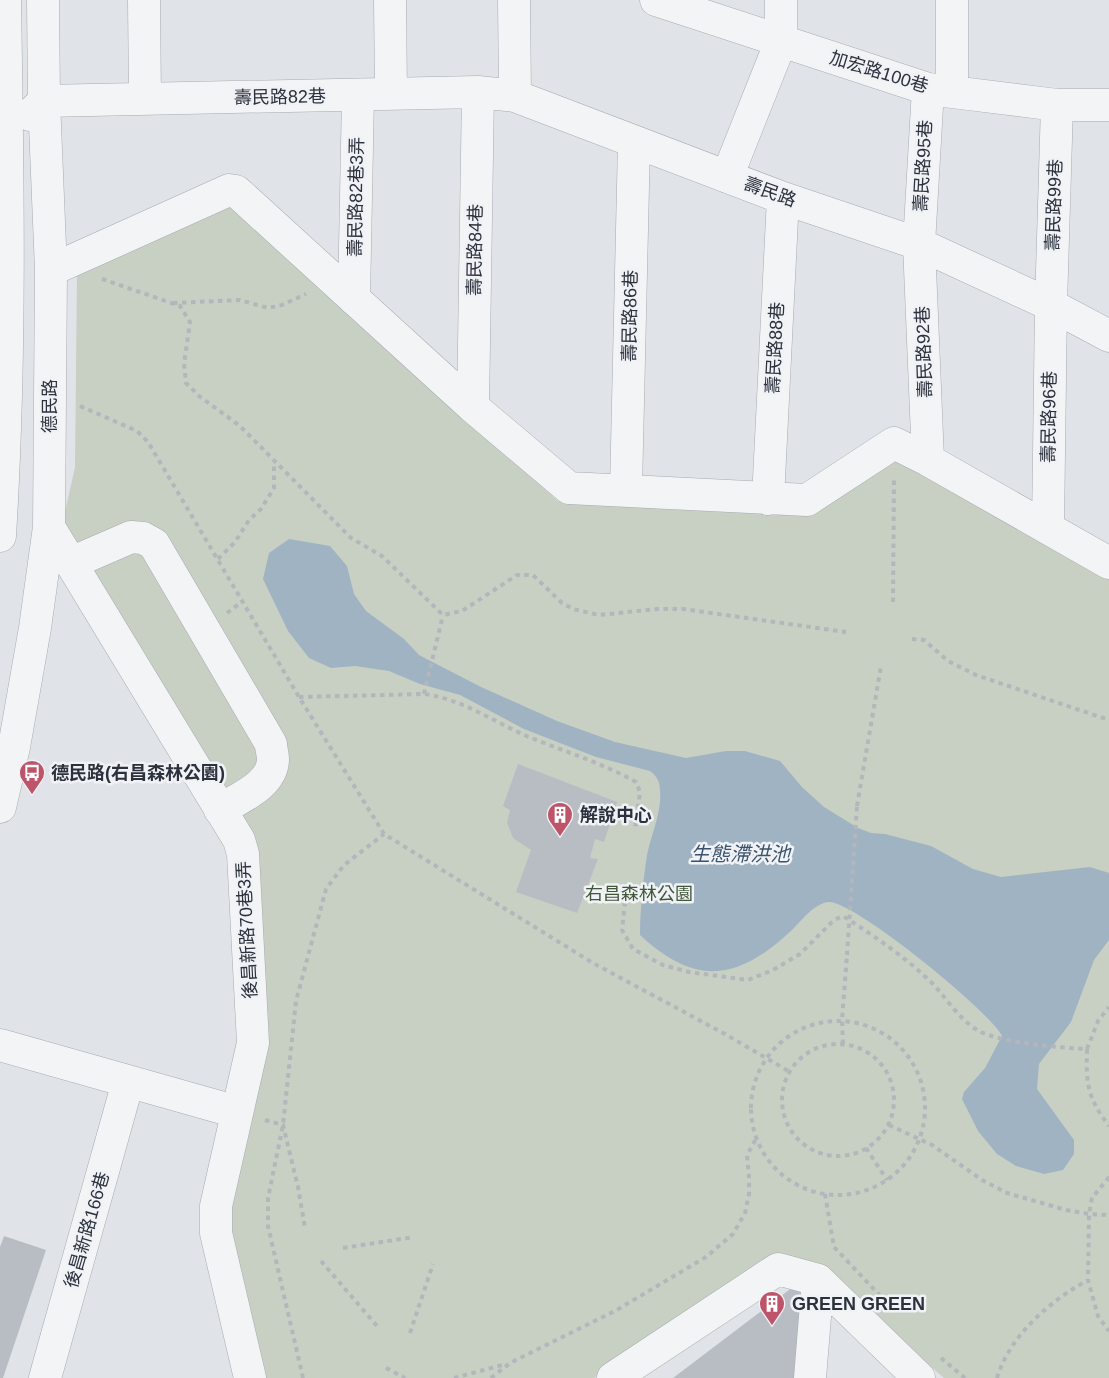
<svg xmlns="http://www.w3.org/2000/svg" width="1109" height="1378" font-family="Arial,'Noto Sans TC',sans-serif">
	<rect width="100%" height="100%" fill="#e0e4e8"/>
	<!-- green -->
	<path fill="#c7d0c3" d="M222 195 558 501 808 510 885 455 1109 576V1378H944L823 1274 768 1262 594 1378H245L214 1209 261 1002 239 837 57 548 75 467 77 274Z"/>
	<!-- water -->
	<path fill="#a0b3c3" d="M289 539 330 546 347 566 354 594 366 611 404 639 419 655 479 686 557 721 615 742 686 758 726 751H745L780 761 802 787 824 807 858 828 871 833 885 834 931 846 973 869 1001 877 1090 867 1109 873V940L1094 960 1071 1022 1039 1064 1037 1089 1074 1140V1154L1063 1170 1044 1174 1016 1166 997 1154 978 1131 962 1099 964 1092 985 1068 1002 1036C990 1011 852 899 828 902 814 904 803 919 793 929 739 980 697 988 640 935 640 909 643 882 647 855 651 835 662 812 660 791 660 782 657 776 650 771L596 757 524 729 460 695 420 684 389 671 355 666 331 668 309 658 288 631 263 579 269 553Z"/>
	<!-- building -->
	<path fill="#b8bdc4" d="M518 764 617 802 604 842 595 839 590 858 598 859 577 913 516 892 531 850 513 838 507 823 510 810 503 806Z
		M4 1236 46 1250 3 1378H0V1247Z
		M806 1277 803 1378H673Z"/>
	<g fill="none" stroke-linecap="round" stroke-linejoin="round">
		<defs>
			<path id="minor" d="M144 0 145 99
				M390 0 391 94
				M514 0 515 96 783 198 919 244 1051 305 1109 336
				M656 0 928 89 1057 105H1109
				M952 0V92
				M928 89 919 244 928 460
				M30 115 44 101 478 92 515 96
				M727 177 781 41V0
				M51 270 229 190 236 191 473 407 569 488 807 500 894 443 928 460 1109 563
				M354 299 358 95
				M473 407 478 92
				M626 489 634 143
				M768 499 783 198
				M49 527 239 840 243 854 253 1043 216 1206V1233L250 1378
				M1048 528 1051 305 1057 105
				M0 536C11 358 8 178 5 0
				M71 563 131 537 143 538 154 544 271 744C271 749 273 754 273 759 273 785 239 798 220 810
				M0 807 14 747 35 628 49 527 51 270 44 101 43 0
				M0 1045 237 1112
				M45 1378 128 1082
				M613 1378 778 1269 818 1280 919 1378
				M810 1378 818 1280"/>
		</defs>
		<!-- minor casing -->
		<use href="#minor" stroke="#a6abb1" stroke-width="33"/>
		<!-- path -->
		<path stroke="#b3b6bb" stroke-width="4" stroke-dasharray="4.5 4.5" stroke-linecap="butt" d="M102 279 180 306 190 322 184 364 186 383 199 396 240 426 351 538 382 556 443 615 462 611 517 575H533L562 603 573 609 599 615 657 609H683L846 632
			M173 303 240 300 268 308 282 305 306 294
			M80 406 137 431 148 442 299 697 384 834 593 963 725 1034 790 1072
			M218 559 235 542 249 520 261 509 274 488V460
			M893 602 894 477
			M227 613 243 601
			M912 639 924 640 948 661 976 675 1109 720
			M424 694 443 615
			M299 697 424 694C464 699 498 725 534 739 569 753 604 764 636 782L640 792 635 830
			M857 806 881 666
			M625 902 622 930 633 949 663 965 689 972 748 980 773 970 800 954 834 920 843 916C874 936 904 956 931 982 947 998 958 1019 979 1031 998 1042 1062 1048 1087 1049L1098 1021 1109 1007
			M751 1108a87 87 0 1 1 174 0a87 87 0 1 1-174 0Z
			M843 1044 842 1020 847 955
			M782 1100a56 56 0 1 1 112 0a56 56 0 1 1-112 0Z
			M1087 1049C1086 1084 1087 1097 1109 1126
			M265 1120 283 1125 298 1187 305 1228
			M889 1125 932 1145 982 1180 1007 1193 1066 1210 1089 1214 1109 1215
			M866 1148 887 1180
			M1109 1177 1092 1198 1089 1214 1088 1280 1098 1316 1109 1331
			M825 1194 834 1247 887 1303
			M343 1248 414 1237
			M321 1261 377 1326
			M410 1333 433 1264
			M941 1358 965 1378
			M386 1368 405 1378
			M303 1378 268 1226V1198L283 1125 296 1001 326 889 344 865 384 834
			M454 1378 506 1364
			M491 1378 510 1363 615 1311 706 1257 733 1234 745 1213 749 1194V1178L747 1155 756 1139
			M997 1378C1010 1335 1050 1301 1088 1280"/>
		<!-- minor -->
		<use href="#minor" stroke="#f3f4f6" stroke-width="32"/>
		<!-- path-bridge -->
		<path stroke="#b3b6bb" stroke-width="4" stroke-dasharray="4.5 4.5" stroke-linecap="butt" d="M847 955 857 806"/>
	</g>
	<!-- icons -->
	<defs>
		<symbol id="bus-pin" viewBox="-11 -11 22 30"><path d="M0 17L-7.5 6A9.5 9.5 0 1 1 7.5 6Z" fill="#be5469" stroke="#f0f2f5"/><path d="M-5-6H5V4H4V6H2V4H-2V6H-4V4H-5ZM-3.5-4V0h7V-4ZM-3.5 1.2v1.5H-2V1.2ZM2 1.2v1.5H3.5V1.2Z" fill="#fff"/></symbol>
		<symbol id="building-pin" viewBox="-11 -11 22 30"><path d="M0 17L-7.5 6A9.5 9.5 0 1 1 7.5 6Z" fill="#be5469" stroke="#f0f2f5"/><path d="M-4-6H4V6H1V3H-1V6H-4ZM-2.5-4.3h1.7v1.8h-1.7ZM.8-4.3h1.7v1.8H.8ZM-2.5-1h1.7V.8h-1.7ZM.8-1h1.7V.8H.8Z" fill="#fff"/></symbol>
	</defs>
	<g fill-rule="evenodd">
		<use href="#bus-pin" x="17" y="758" width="30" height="40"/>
		<use href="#building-pin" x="545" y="800" width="30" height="40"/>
		<use href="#building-pin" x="757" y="1289" width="30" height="40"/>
	</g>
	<g text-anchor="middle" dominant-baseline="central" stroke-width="5" stroke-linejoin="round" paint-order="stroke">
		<!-- street labels -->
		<g font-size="18" fill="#2b323d" stroke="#f0f2f5">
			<text transform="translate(879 72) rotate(17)">加宏路100巷</text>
			<text transform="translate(280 97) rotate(-1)">壽民路82巷</text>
			<text transform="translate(923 166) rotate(-87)">壽民路95巷</text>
			<text transform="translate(770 192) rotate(20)">壽民路</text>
			<text transform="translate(356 197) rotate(-89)">壽民路82巷3弄</text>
			<text transform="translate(1054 205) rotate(-88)">壽民路99巷</text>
			<text transform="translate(475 250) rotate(-89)">壽民路84巷</text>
			<text transform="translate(630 316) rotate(-89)">壽民路86巷</text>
			<text transform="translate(775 348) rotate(-87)">壽民路88巷</text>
			<text transform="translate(924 352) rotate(-92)">壽民路92巷</text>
			<text transform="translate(50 406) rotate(-90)">德民路</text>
			<text transform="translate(1049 417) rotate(-89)">壽民路96巷</text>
			<text transform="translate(247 930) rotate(-93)">後昌新路70巷3弄</text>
			<text transform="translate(87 1230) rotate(-74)">後昌新路166巷</text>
		</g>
		<!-- poi labels -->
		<g font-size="18" font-weight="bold" fill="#2b323d" stroke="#f0f2f5" text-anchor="start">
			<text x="51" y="773">德民路(右昌森林公園)</text>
			<text x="580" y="815">解說中心</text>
			<text x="792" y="1304">GREEN GREEN</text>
		</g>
		<!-- park labels -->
		<g font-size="18" fill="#41573a" stroke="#f0f2f5">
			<text x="639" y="894">右昌森林公園</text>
		</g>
		<!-- water labels -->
		<g font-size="20" font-style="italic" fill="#3a536c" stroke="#f0f2f5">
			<text x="740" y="854">生態滯洪池</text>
		</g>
	</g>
</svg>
